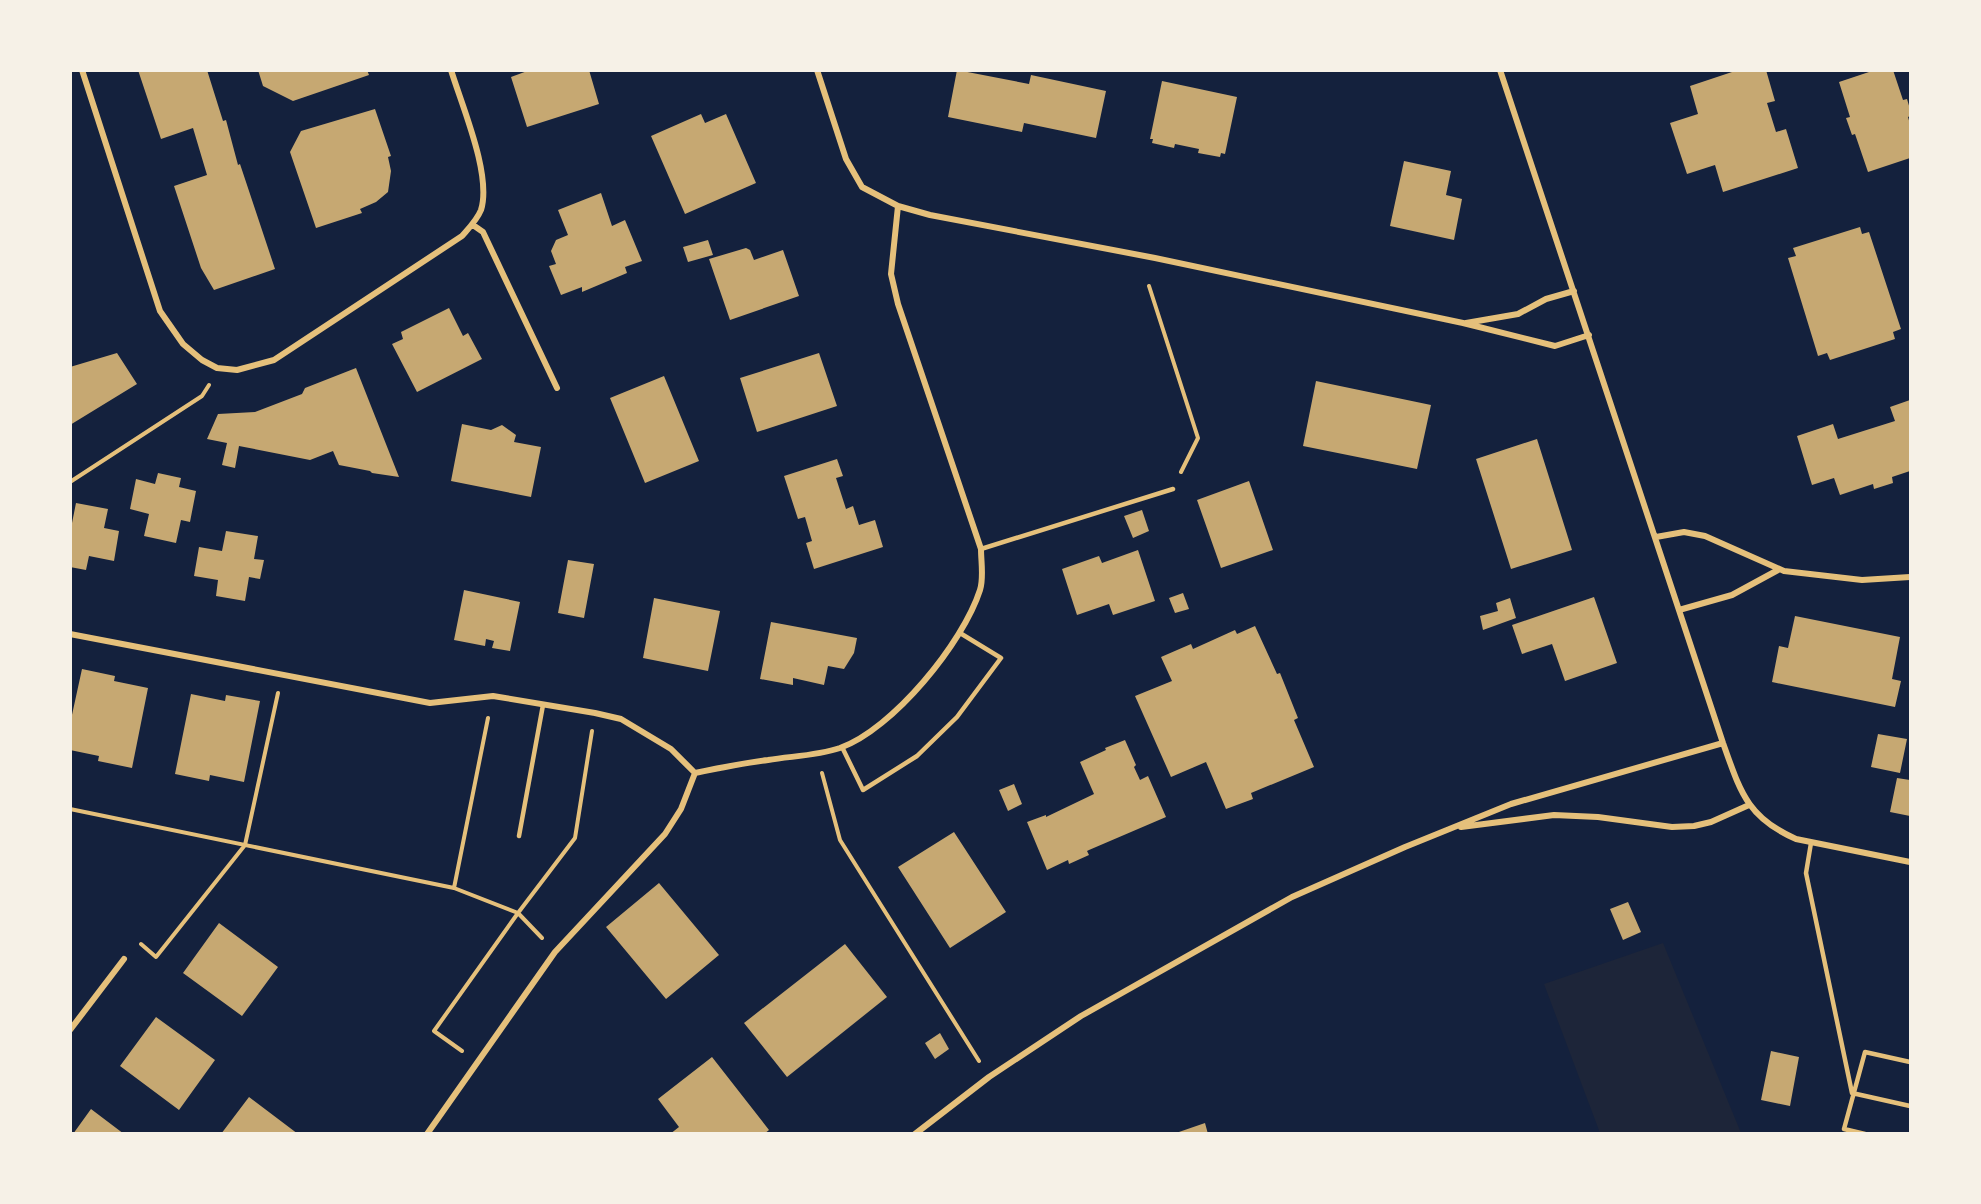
<svg xmlns="http://www.w3.org/2000/svg" width="1981" height="1204" font-family="Lato,sans-serif">
	<rect width="100%" height="100%" fill="#14213d"/>
	<!-- green -->
	<path fill="#1d2539" d="M1663 943 1741 1133H1600L1544 984Z"/>
	<!-- building -->
	<path fill="#c6a872" d="M138 70H207L223 121 226 120 238 165 240 164 275 269 214 290 201 268 174 186 207 175 193 128 161 139Z
		M258 70H367L369 75 293 101 263 86Z
		M530 70H589L599 104 527 127 511 77Z
		M957 70 1029 84 1031 75 1106 91 1096 138 1024 123 1022 132 948 117Z
		M1738 70H1766L1775 101 1767 103 1776 132 1786 129 1798 168 1723 192 1715 165 1687 174 1670 123 1698 114 1690 86Z
		M1875 70H1893L1903 100 1907 99 1910 109V116L1908 117 1910 124V158L1868 172 1855 134 1852 135 1846 118 1850 117 1839 82Z
		M1162 81 1237 97 1225 154 1221 153 1220 157 1198 153 1199 149 1175 144 1174 148 1152 143 1153 139H1150Z
		M375 109 391 156 388 157 391 171 388 192 376 202 360 209 362 213 316 228 290 152 301 131Z
		M701 114 705 123 726 114 756 183 685 214 651 136Z
		M1404 161 1451 171 1446 195 1462 199 1454 240 1390 226Z
		M601 193 612 226 625 220 642 261 625 267 627 273 582 292V287L561 295 549 266 556 264 551 251 556 240 568 235 558 210Z
		M1860 227 1862 234 1869 232 1901 329 1893 332 1895 339 1830 360 1827 353 1818 356 1788 258 1796 256 1793 248Z
		M708 240 713 255 688 262 683 247Z
		M746 248 750 250 754 260 783 250 799 296 730 320 709 259Z
		M449 308 463 336 468 333 482 359 417 392 392 344 403 339 401 332Z
		M117 353 137 384 70 425V367Z
		M819 353 837 406 757 432 740 378Z
		M356 368 399 477 372 473 370 471 339 465 333 451 310 460 239 446 235 468 222 465 227 443 207 439 218 414 255 412 302 394 305 388Z
		M664 376 699 461 645 483 610 398Z
		M1316 381 1431 405 1417 469 1303 446Z
		M1910 400V471L1892 477 1893 483 1874 489 1873 484 1840 495 1834 478 1812 485 1797 436 1833 424 1838 439 1895 421 1890 407Z
		M462 424 491 430 502 425 516 435 514 442 541 447 531 497 451 481Z
		M1537 439 1572 550 1511 569 1476 459Z
		M837 459 843 476 836 478 846 509 853 506 859 525 875 520 883 547 814 569 806 543 812 541 805 517 798 519 784 476Z
		M158 473 181 478 179 487 196 491 190 522 181 520 176 543 144 536 149 514 130 509 136 479 155 484Z
		M1249 481 1273 550 1221 568 1197 500Z
		M76 503 108 509 104 528 119 531 114 561 89 556 86 570 70 567V522L72 523Z
		M1142 510 1149 531 1133 538 1124 516Z
		M226 531 258 536 254 559 264 560 260 579 249 577 245 601 216 596 218 580 194 576 199 547 222 551Z
		M1138 550 1155 601 1113 615 1109 604 1077 615 1062 569 1099 556 1102 563Z
		M568 560 594 564 584 618 558 613Z
		M464 590 520 602 510 651 492 648 494 641 486 639 485 646 454 640Z
		M1183 593 1189 609 1175 613 1169 598Z
		M1594 597 1617 663 1565 681 1552 644 1522 654 1512 625Z
		M654 598 720 611 708 671 643 658Z
		M1510 598 1516 618 1483 630 1480 616 1498 611 1496 603Z
		M1795 616 1900 637 1892 679 1901 681 1895 707 1772 682 1779 646 1788 648Z
		M771 622 857 638 854 653 844 669 828 666 824 685 793 678V685L760 679Z
		M1255 626 1277 674 1280 673 1298 718 1294 720 1314 767 1251 793 1253 799 1226 809 1206 762 1171 777 1135 696 1172 681 1161 657 1191 644 1193 649 1235 630 1237 634Z
		M82 669 115 676 114 681 148 688 132 768 98 761 99 756 70 750V724Z
		M191 694 225 701 226 695 260 701 244 782 210 775 209 781 175 774Z
		M1878 734 1907 739 1900 773 1871 767Z
		M1125 740 1136 765 1134 767 1140 780 1148 776 1166 817 1089 850 1087 851 1089 855 1069 864 1068 860 1047 870 1027 822 1046 815V817L1094 794 1080 762 1106 750 1105 748Z
		M1897 778 1910 780V816L1890 812Z
		M1014 784 1022 804 1008 811 999 790Z
		M954 832 1006 912 950 948 898 867Z
		M659 883 719 955 666 999 606 927Z
		M1628 902 1641 932 1623 940 1610 909Z
		M219 923 278 967 242 1016 183 973Z
		M845 944 887 997 787 1077 744 1023Z
		M156 1017 215 1060 179 1110 120 1066Z
		M940 1033 949 1049 935 1059 925 1043Z
		M1771 1051 1799 1057 1790 1106 1761 1100Z
		M712 1057 769 1130 764 1134H670L679 1127 658 1099Z
		M249 1097 298 1134H221Z
		M91 1109 124 1134H73Z
		M1205 1123 1208 1134H1176V1133Z"/>
	<g fill="none" stroke-linecap="round" stroke-linejoin="round">
		<!-- path -->
		<path stroke="#e5c07b" stroke-width="4" d="M1149 286 1198 438 1181 472
			M70 482 202 396 209 385
			M822 773 840 840 979 1061
			M70 809 454 888 518 913 542 938
			M454 888 488 718
			M141 944 156 957 245 845 278 693
			M462 1051 434 1031 518 913 575 838 592 731"/>
		<!-- service -->
		<path stroke="#e5c07b" stroke-width="4.5" d="M981 549 1173 489
			M842 747 863 790 917 756 957 717 1001 658 960 633
			M519 836 543 705
			M1811 843 1806 873 1852 1093 1910 1106
			M1865 1134 1844 1129 1865 1052 1910 1062"/>
		<!-- minor -->
		<path stroke="#e5c07b" stroke-width="6" d="M82 70 160 311 183 344 202 360 217 368 237 370 274 360 462 236C469 228 477 220 481 210 492 175 462 106 451 70
			M817 70 846 159 862 187 898 206 930 215 1155 258 1463 323 1555 346 1589 335
			M1500 70 1723 743C1740 790 1746 817 1796 839L1910 862
			M473 225 483 232 557 388
			M1466 323 1518 314 1546 299 1574 291
			M1656 537 1684 532 1705 536 1784 571 1862 580 1910 577
			M1679 610 1732 595 1778 570
			M70 634 430 703 493 696 595 713 621 719 671 749 695 773
			M695 773C719 768 743 763 768 760 792 756 816 756 840 748 893 729 963 643 980 590 984 578 981 562 981 549L898 304 891 274 898 206
			M1461 827 1554 815 1598 817 1672 827 1694 826 1711 822 1749 805
			M70 1030 124 959
			M427 1134 555 952 665 834 681 809 695 773
			M915 1134 989 1077 1081 1016 1292 897 1405 847 1511 804 1723 743"/>
	</g>
	<!-- border -->
	<rect width="1981" height="1204" fill="none" stroke="#f6f1e7" stroke-width="144"/>
</svg>
